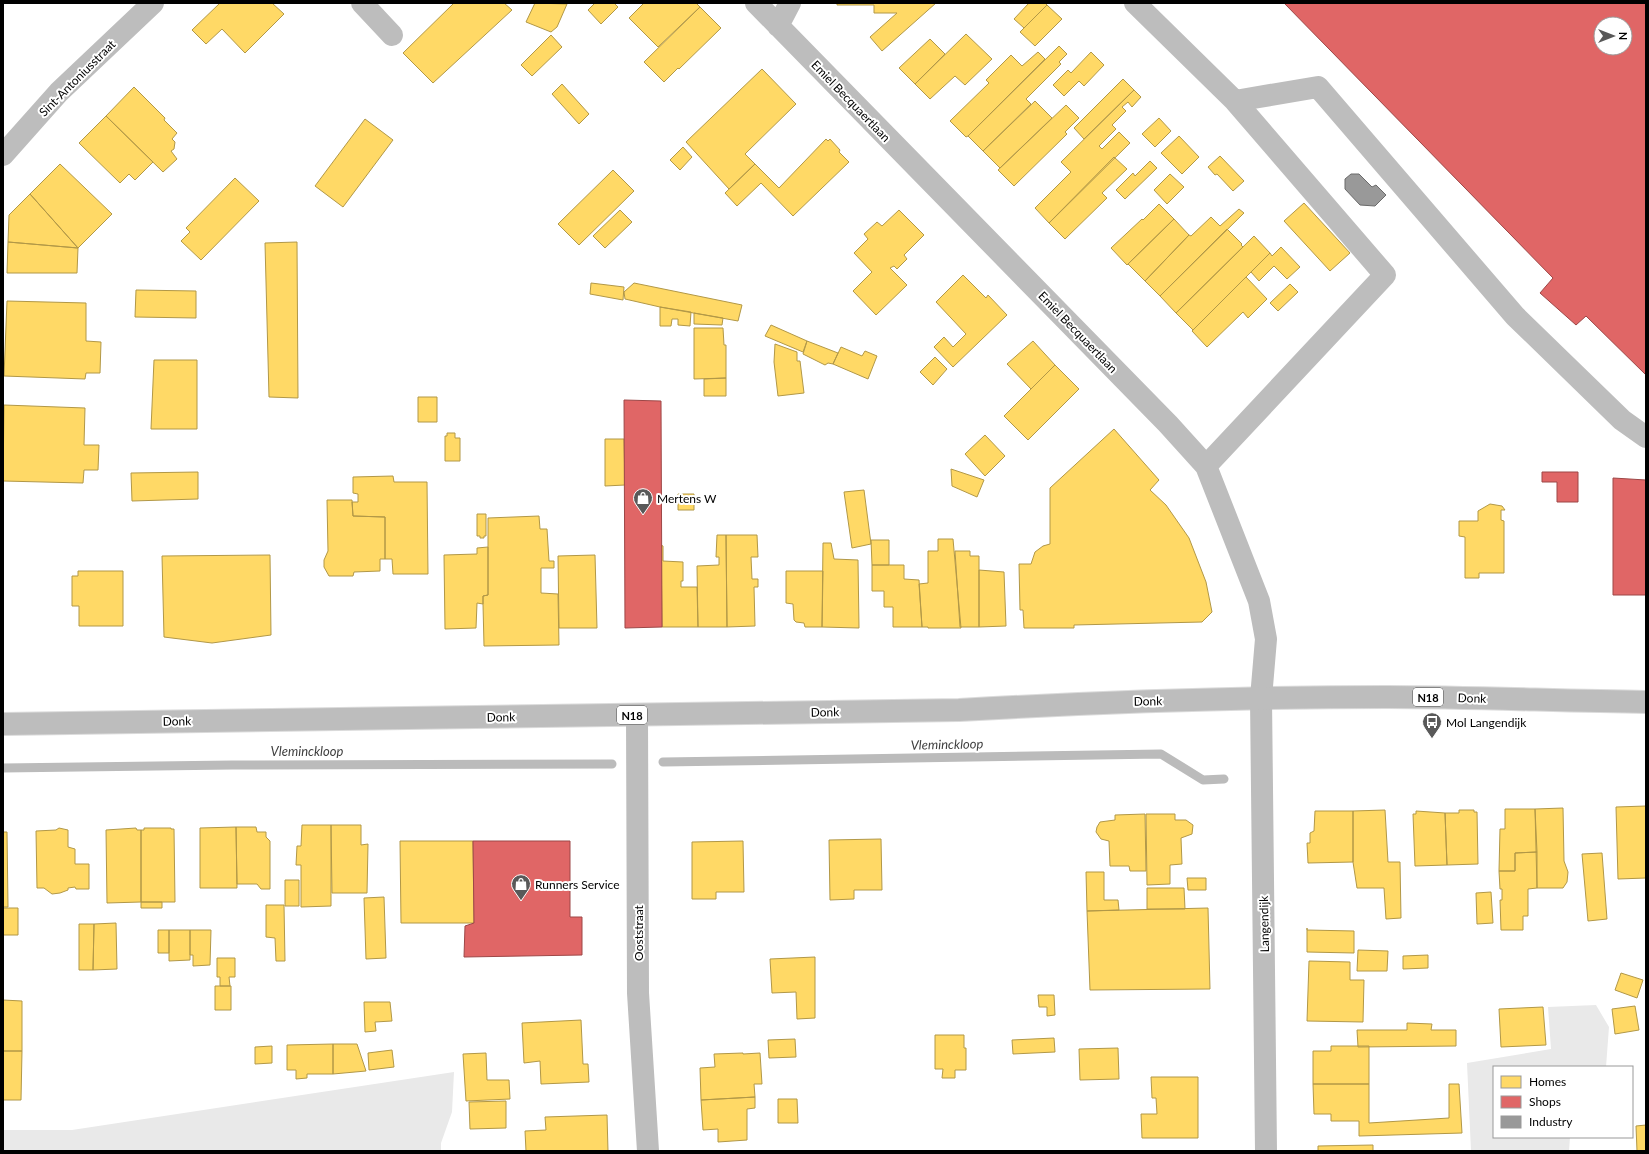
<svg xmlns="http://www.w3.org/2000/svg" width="1649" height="1154" font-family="Lato,sans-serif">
	<rect width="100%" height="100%" fill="#fff"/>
	<!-- green -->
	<path fill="#e9e9e9" d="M1596 1005 1609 1027 1606 1067H1494V1137H1570L1569 1151H1471L1467 1063 1551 1049 1548 1007Z
		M454 1072 452 1112 441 1143V1151H3V1130H72Z"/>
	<!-- homes -->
	<path fill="#ffd966" stroke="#b29847" d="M220 3H272L284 14 245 53 222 29 206 44 192 30Z
		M454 3H504L512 10 433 83 403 53Z
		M535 3 567 4 557 27 551 32 526 22Z
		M595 3H614L618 7 601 24 588 10Z
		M644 3H696L700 7 658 47 629 18Z
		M837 3H936L882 51 870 37 897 13H874V5H837Z
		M1029 3H1045L1047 5 1024 28 1014 19Z
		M1047 5 1062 19 1035 46 1020 32Z
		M700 7 721 28 679 69 678 68 664 82 644 62Z
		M966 34 992 59 965 85 955 76 930 99 915 84Z
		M551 35 562 47 532 76 521 65Z
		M930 39 945 54 915 84 899 68Z
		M1059 46 1067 54 1059 62 1061 64 1026 99 1031 104 983 151 968 136Z
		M1038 52 1045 59 968 136 966 137 950 121 989 83 986 80 1011 55 1022 66Z
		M1091 52 1104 65 1084 86 1079 81 1064 96 1053 85 1068 70 1071 73Z
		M762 69 796 104 745 154 755 164 729 189 686 142Z
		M1123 79 1134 90 1084 139 1074 128Z
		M562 84 589 114 579 124 552 94Z
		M134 87 165 118 164 120 177 133 172 139 175 142 174 149 171 151 177 159 163 172 106 116Z
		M1134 90 1141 97 1132 107 1128 102 1122 107 1126 111 1112 125 1116 129 1099 146 1102 149 1119 132 1130 143 1049 223 1035 208 1071 172 1061 162Z
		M1035 101 1052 118 1000 168 983 151Z
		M1066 105 1079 118 1065 132 1067 134 1014 186 998 170Z
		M106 116 153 162 135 180 129 174 120 183 79 143Z
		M1159 118 1171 131 1155 147 1142 134Z
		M365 119 393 140 343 207 315 186Z
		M1179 136 1199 157 1182 174 1161 153Z
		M826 139 828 141 830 139 840 150 839 152 849 162 793 216 761 183 737 206 725 193 755 164 779 188Z
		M683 147 692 157 680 170 670 160Z
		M1220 156 1244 181 1233 191 1217 174 1215 175 1208 167Z
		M1114 157 1127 169 1102 193 1107 198 1065 239 1049 223Z
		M1150 161 1157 168 1125 199 1116 190 1133 173 1135 176Z
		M60 164 112 214 78 248 30 194Z
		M613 170 634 191 579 245 558 224Z
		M1170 174 1184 187 1167 204 1154 190Z
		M235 178 259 201 201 260 181 241 190 232 186 228Z
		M30 194 78 248 8 242 9 215Z
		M1304 203 1350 253 1330 271 1284 221Z
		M1159 204 1174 219 1127 265 1111 248 1142 219 1143 220Z
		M1239 209 1244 213 1160 296 1145 281 1189 235 1191 236 1211 217 1220 226Z
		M620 210 632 222 605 248 593 236Z
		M899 210 924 235 904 255 907 259 897 269 894 266 890 268 907 285 876 315 853 291 872 272 854 253 868 239 864 234 877 222 882 226Z
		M1174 219 1189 235 1145 281 1128 264Z
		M1227 229 1242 244 1241 245 1243 247 1176 313 1160 296Z
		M1254 236 1270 253 1193 330 1176 313Z
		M8 242 78 248 77 273H7Z
		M297 242 298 398 269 397 265 243Z
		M1281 247 1300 267 1287 279 1274 266 1259 281 1251 272 1270 253 1272 256Z
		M963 275 986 298 988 295 1007 315 953 367 934 347 944 337 953 347 966 334 936 302Z
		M1246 277 1267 299 1248 318 1243 312 1207 347 1192 331Z
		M591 283 624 287 623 300 590 294Z
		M634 283 742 305 738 321 660 307 625 299 624 292Z
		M1290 284 1298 292 1278 311 1270 303Z
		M136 290 196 291V318L135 317Z
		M7 301 86 303V341L101 342 100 373H86L85 379 4 376Z
		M660 307 691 312 690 326 678 325V319H672L671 326H660Z
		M694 313 723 318 722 325 694 324Z
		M771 325 807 341 803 352 765 336Z
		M694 328H723L724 345H726V378L694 379Z
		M807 341 838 353 833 364 828 363 825 365 803 354Z
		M1033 341 1055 365 1031 389 1007 364Z
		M775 344 797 352V361H800L804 393 778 396 774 362Z
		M841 347 862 356 865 351 877 356 868 379 833 364Z
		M935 357 947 369 933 385 920 372Z
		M154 360H197V429H151Z
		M1055 365 1079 389 1028 440 1004 416Z
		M726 378V396H704V379Z
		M418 397H437V422H418Z
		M4 405 85 408 84 445H99L98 470H84L83 483 3 481Z
		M1114 429 1159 480 1150 490 1166 505 1189 538 1206 582 1212 612 1202 622 1074 625V628H1024L1023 610H1020L1019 564H1031L1035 552 1043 546 1050 544V488Z
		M447 433H455V438H460V461H445V436H447Z
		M985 435 1005 456 985 476 965 454Z
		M605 439H624L625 485 605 486Z
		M951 469 984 480 977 497 952 486Z
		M198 472V499L132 501 131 473Z
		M393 476 394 482H427L428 574H393L392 559H385V517L353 516 352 502H358V494L353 493V477Z
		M864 490 871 544 852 548 844 492Z
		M678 494H694V510H678Z
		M327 500H352L353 516 385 517V559H380V571L354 572 353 576H329L324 567V560L328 551Z
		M1490 504 1502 506 1505 510H1501V520L1504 521V573H1479V578H1465V537L1459 536V521H1478V511Z
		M477 514H486V536H484V538H480V536H477Z
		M539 516 540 529H547L549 561H554V568H541V593L558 594 559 645 484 646 483 604V596L488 595V518Z
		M717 535H726L727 627H698L697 566 719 565V557H716Z
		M726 535H757L758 557H751L752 579H758V587H754L755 626 727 627Z
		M938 539H953L961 628H928V627H922L919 584 928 583V551H938Z
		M871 540H889V565H872Z
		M823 543H831L834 559 858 560 859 628 822 627Z
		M661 545 663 546V561L683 562V581H681V587H697L698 627H662Z
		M488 547V595L483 596V604L477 603 476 628 445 629 444 555 477 554V548Z
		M955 551H970V556H979V627H960Z
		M270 555 271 635 212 643 164 637 162 556Z
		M595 555 597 628H559L558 556Z
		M872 565H904V579L919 580 922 627H893V607H884V591H872Z
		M979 570 1004 572 1006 626 979 627Z
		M78 571H123V626H79V606H72V576H78Z
		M786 571H823L822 627H805L804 623 796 622 794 620 793 604 786 603Z
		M1646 806V878L1618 879 1616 807Z
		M1563 808 1564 861 1568 872 1567 882 1563 888H1537L1535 809Z
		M1505 809H1535L1537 852 1515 853V871H1499L1500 829H1505Z
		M1385 810 1388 862H1400L1401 918 1386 919 1384 888H1357L1353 862V811Z
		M1459 810H1474V812H1477L1478 864 1447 865 1445 813H1459Z
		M1315 811H1353V862L1308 863 1307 843H1310V833L1314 831Z
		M1416 811 1445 813 1447 865 1415 866 1413 814H1416Z
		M1145 814 1146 871H1130L1129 866H1110L1109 841 1101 839 1096 832 1097 827 1100 822 1115 820V815Z
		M1146 814H1175V820H1186L1193 825 1192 834 1181 838 1182 864 1170 865V884L1147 885Z
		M302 825H331V906L301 907V865H296L297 846H301Z
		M331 825H361V845L368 844 367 893H332Z
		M236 827 237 888H200V828Z
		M236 827H256L257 832H266V837L270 841V889H261L257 884H237Z
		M59 828 68 830V847L75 849V864H89V889H76L75 887 68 888V890L60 893 52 894 44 888H37L36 831 56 830Z
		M136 828 137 830H141V902L107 903 106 830Z
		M144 828H171V829H174L175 902H141V830H144Z
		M3 832H7L8 907H3Z
		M881 839 882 890H854V899L830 900 829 840Z
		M400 841H473L474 923H401Z
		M743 841 744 892H716V899H692V842Z
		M1537 852V888L1528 889V916H1523V930H1501L1500 900H1502V889H1500L1499 871H1515V853Z
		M1602 853 1607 919 1588 921 1582 854Z
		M1086 872H1104V900H1118L1119 910 1087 911Z
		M1187 878H1206V890H1188Z
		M285 880H299V906H285Z
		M1147 888H1184L1185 909H1147Z
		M1491 892 1493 923 1477 924 1476 893Z
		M384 897 386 958 366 959 364 898Z
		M141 902H162V908H141Z
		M266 905H284L285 961H276L275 938 266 937Z
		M3 908H18V935H3Z
		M1208 908 1210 989 1090 990 1087 911Z
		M116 923 117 969 93 970 94 924Z
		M79 924H94L93 970H79Z
		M1307 928V930L1354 931V953L1307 952Z
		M158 930H169V953H158Z
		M169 930H190V960L169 961Z
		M190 930H211L210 965 193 966V955H190Z
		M1358 950 1388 951 1387 971H1357Z
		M1428 955V968L1403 969V956Z
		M815 957V1018L797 1019 796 992 772 993 770 959Z
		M217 958H235V977H229L230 986H220V977H217Z
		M1309 961 1350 962V980H1364L1363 1022 1307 1021Z
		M1621 973 1643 980 1637 998 1615 990Z
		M215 986H231V1010H215Z
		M1038 995H1054L1055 1015 1047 1016V1007H1039Z
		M3 1000 22 1001V1051H3Z
		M364 1002H390L392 1021 375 1022 376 1031 365 1032Z
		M1635 1006 1639 1030 1615 1034 1612 1009Z
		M1543 1007 1546 1045 1501 1047 1499 1009Z
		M581 1020 583 1064H588L589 1082 541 1084 540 1061 524 1063 522 1023Z
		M1407 1023 1432 1024 1431 1030H1456V1046L1358 1047 1357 1030H1407Z
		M935 1035H964V1048H966V1070H955V1078H942L943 1069H935Z
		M1054 1038 1055 1052 1013 1054 1012 1040Z
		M795 1039 796 1057 769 1058 768 1040Z
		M333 1044V1074H307V1078L296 1079V1070H287V1045Z
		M333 1044H357L366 1071 333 1074Z
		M272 1046V1063L255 1064V1047Z
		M1331 1046H1369V1084H1313V1051H1331Z
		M1118 1048 1119 1079 1080 1080 1079 1049Z
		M392 1050 394 1067 369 1070 368 1053Z
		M3 1051H22L21 1100H3Z
		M486 1053 487 1080H509L510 1099 466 1101 463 1054Z
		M743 1053V1054L760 1053 762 1084H754L755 1097 701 1100 700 1068 715 1067 714 1054Z
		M1151 1077H1198V1138H1142L1141 1114H1157L1156 1098H1152Z
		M1313 1084H1369V1123L1449 1118V1084H1459L1462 1133 1359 1136V1121H1331V1114H1314Z
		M755 1097V1108L747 1109V1140L718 1142V1129L703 1130 701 1100Z
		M778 1099H797L798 1123H778Z
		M506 1101V1128L470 1129 469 1102Z
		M607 1115 608 1151H526L525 1131 546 1130 545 1117Z
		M1646 1125V1151H1637L1636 1126Z
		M1373 1145V1151H1318V1146Z"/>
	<!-- shops -->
	<path fill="#e06666" stroke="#9d4747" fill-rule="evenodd" d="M1284 3H1646V375L1586 316 1576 325 1540 293 1553 278ZM1601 24H1625V48H1601Z
		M624 400 661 401 662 627 625 628Z
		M1542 472H1578V502H1557V482H1542Z
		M1613 478 1646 480V595H1613Z
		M473 841H570V917H582V955L464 957 465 926 474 923Z"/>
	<!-- industry -->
	<path fill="#999" stroke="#6b6b6b" d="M1351 174H1359L1372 187 1376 185 1386 195 1375 206 1360 205 1345 189V179Z"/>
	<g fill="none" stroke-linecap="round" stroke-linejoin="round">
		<!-- stream -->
		<path stroke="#bbb" stroke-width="9" d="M663 762 1161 754 1203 780 1224 779
			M3 768 232 765 612 764"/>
		<defs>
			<path id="major" d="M3 724 959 710C1102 702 1244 697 1387 697 1473 697 1560 701 1646 702"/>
		</defs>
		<!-- major casing -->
		<use href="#major" stroke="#dbdbdb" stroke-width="24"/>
		<!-- minor -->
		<path stroke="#bdbdbd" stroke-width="22" d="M362 3 392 35
			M756 3 1168 424 1206 466 1259 601 1266 639 1261 698 1266 1151
			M1135 3 1235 101 1385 275 1206 466
			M778 26 790 3
			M1235 101 1318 87 1515 316 1622 420 1646 437
			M3 155 59 92 153 3
			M637 715 638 993 648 1151"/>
		<!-- major -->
		<use href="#major" stroke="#bdbdbd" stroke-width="22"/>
	</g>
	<!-- icons -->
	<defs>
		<symbol id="shop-pin" viewBox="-11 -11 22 30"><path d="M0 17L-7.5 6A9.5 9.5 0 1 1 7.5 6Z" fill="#595959" stroke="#fff"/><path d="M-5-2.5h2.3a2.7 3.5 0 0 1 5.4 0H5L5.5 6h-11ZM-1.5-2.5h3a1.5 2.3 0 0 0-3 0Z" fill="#fff"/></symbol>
		<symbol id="bus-pin" viewBox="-11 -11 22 30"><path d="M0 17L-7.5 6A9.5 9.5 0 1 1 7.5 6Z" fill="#595959" stroke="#fff"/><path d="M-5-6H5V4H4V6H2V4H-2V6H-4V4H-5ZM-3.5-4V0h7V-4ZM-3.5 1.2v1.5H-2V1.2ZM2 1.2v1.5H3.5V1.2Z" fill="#fff"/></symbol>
	</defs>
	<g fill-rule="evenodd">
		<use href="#shop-pin" x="632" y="487" width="22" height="30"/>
		<use href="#bus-pin" x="1421" y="711" width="22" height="30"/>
		<use href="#shop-pin" x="510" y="873" width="22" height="30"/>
	</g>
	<g text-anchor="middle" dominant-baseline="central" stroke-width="4" stroke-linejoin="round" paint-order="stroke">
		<!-- shield labels -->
		<g fill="#fff" stroke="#4c4c4c" stroke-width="1">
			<rect x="1413" y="688" width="30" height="18" rx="3"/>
			<rect x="617" y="706" width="30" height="18" rx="3"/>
		</g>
		<g font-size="11" font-weight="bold" fill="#000">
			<text x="1428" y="697">N18</text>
			<text x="632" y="715">N18</text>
		</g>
		<!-- street labels -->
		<g font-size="12" fill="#000" stroke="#fff">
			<text transform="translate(77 78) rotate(-45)">Sint-Antoniusstraat</text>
			<text transform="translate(851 101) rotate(46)">Emiel Becquaertlaan</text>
			<text transform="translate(1078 332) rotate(46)">Emiel Becquaertlaan</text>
			<text transform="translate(1472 698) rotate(2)">Donk</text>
			<text transform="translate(1148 701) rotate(-1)">Donk</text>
			<text transform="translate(825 712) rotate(-1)">Donk</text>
			<text transform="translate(501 717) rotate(-1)">Donk</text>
			<text transform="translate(177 721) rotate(-1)">Donk</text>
			<text transform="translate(1264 924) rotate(-91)">Langendijk</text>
			<text transform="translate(638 933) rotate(-90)">Ooststraat</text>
		</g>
		<!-- poi labels -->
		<g font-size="12" fill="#000" stroke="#fff" text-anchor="start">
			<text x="657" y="498">Mertens W</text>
			<text x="1446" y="722">Mol Langendijk</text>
			<text x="535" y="884">Runners Service</text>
		</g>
		<!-- water labels -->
		<g font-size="13" font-style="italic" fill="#3f3f3f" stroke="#fff">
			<text transform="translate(947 744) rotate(-1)">Vleminckloop</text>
			<text x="307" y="751">Vleminckloop</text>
		</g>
	</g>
	<!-- border -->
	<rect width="1649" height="1154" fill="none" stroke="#000000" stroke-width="8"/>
	<!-- legend -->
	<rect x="1493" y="1066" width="140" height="72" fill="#ffffff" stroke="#999999"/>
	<rect x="1501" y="1076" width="20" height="12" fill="#ffd966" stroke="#999999"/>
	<text x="1529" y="1086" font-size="12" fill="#000000">Homes</text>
	<rect x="1501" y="1096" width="20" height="12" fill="#e06666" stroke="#999999"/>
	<text x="1529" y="1106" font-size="12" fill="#000000">Shops</text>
	<rect x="1501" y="1116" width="20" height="12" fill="#999999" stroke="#999999"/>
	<text x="1529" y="1126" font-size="12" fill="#000000">Industry</text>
	<!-- north arrow -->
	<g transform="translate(1613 36) rotate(90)"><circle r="19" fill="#ffffff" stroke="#999999"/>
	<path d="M0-3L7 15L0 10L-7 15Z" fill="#595959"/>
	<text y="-6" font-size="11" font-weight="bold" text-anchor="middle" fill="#000000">N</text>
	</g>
</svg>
